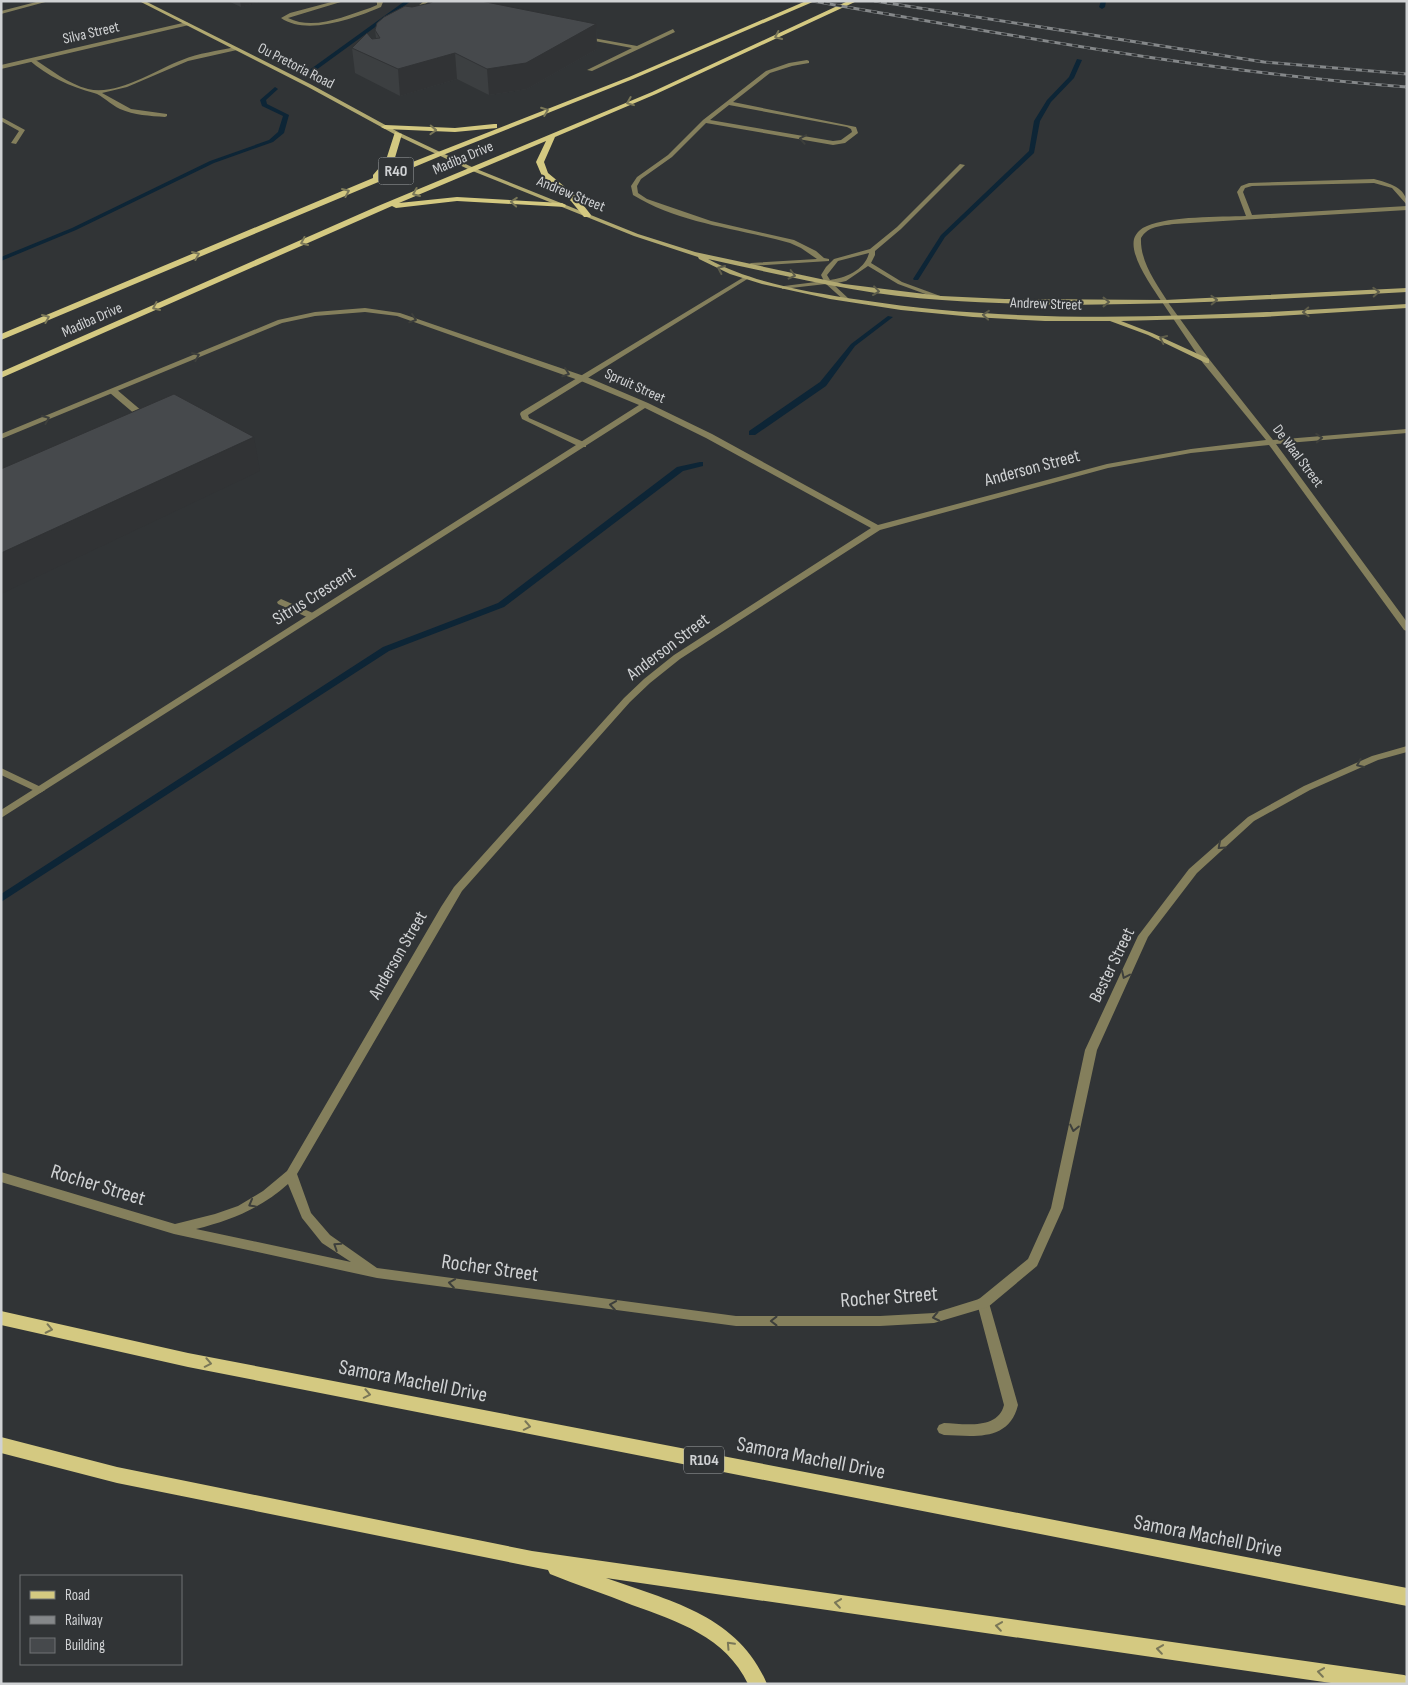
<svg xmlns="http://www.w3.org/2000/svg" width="1408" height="1685" font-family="'Sofia Sans Condensed',sans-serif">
	<rect width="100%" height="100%" fill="#313436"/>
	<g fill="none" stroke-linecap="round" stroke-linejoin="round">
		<!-- stream -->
		<path fill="#0d2536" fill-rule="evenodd" d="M405 1H411L312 73H308V71Z
			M1101 1H1106L1105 7 1102 9 1099 7Z
			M1077 59 1082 60 1074 78 1051 102 1040 121 1034 153 945 237 918 280H914L913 279 941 235 1029 151 1034 121 1047 100 1069 77Z
			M275 87 278 89 266 100 267 104 289 115 284 133 273 142 214 163 76 230 1 261V257L72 228 210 161 269 140 278 132 283 116 262 106 260 100Z
			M888 316 893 317 855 346 826 386 755 435H749V431L820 382 851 344Z
			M700 462H703V466L683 471 504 607 389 651 1 902V894L383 647 498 603 677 467Z"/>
		<!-- lane -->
		<path fill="#847f5c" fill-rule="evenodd" d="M40 1H49L1 14V11Z
			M335 1H344L288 18C314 31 345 16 370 8L377 5V3L376 1 383 2 381 7C355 18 307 36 281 18L290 13Z
			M424 1H429L415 14H411V12Z
			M673 29 675 32 592 71 587 70 632 48 584 39 581 37 582 36 637 46Z
			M235 47 237 48V50L188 61 127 87 102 93 131 109 167 114V116L165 117C150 116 134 115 120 109 111 105 102 95 94 93 71 87 47 76 29 60L34 59C50 69 68 84 88 89 118 96 155 70 182 60 199 53 217 51 235 47Z
			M807 60 809 61V63L792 66 770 73 733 102 856 127 858 133 845 143 833 145 706 123 672 157 641 179 637 186 638 193 647 199 711 221 794 240 816 251 824 258 829 259V261L749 266 748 265 751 263 817 259 801 248 790 243C737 228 680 224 633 195L631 186 637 177 668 155 703 120 766 71 789 63ZM729 105 847 127 851 129 852 132 841 140 833 141 710 120Z
			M1 117 25 130 16 144 11 143 19 131 1 121Z
			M960 164 965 165 901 229 875 251V255L871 263 902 282 943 297V299H939L898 284 868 266 846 281 833 284 849 299V301H845L826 284 782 289V287L784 286 824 281 821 275 826 267 834 259 870 249 897 227ZM869 253C865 270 845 278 830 280L827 275 838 261Z
			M1374 179C1388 183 1407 187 1407 205L1392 188 1374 183 1252 186 1245 188 1243 192 1252 215 1407 206V210L1174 224C1161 226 1148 226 1141 238 1140 262 1156 283 1168 302L1167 303 1162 302C1152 287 1130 257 1134 239 1136 233 1141 228 1147 226 1170 216 1220 217 1246 216L1237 192 1241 186 1249 183Z
			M744 277 749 278 528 415 529 418 586 443V447H580L522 419 520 414 521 412Z
			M110 389H116L149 417V421H143L110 393Z
			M281 599 315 614 316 616 312 619 309 618 278 604 277 602Z
			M1 768 43 788 45 790 40 793 37 792 1 775Z
			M983 1298 988 1299 989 1303 1018 1405C1009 1442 974 1436 944 1435L939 1433 937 1429 939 1425 944 1423C964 1424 998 1430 1004 1405L977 1303 978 1299Z"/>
		<!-- street -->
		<path fill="#847f5c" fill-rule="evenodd" d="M187 22 189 25 1 69V65Z
			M1165 300 1167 301 1209 359 1273 440 1407 429V433L1276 444 1407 622V631L1404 630 1269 445 1191 453 1108 468 880 530 680 659 650 683 630 702 462 891 297 1174 311 1213 330 1235 377 1268 736 1316H880L934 1313 979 1299 1028 1259 1051 1208 1085 1050 1138 936 1189 869 1248 817 1304 786 1372 756 1407 746V752L1378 760 1310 790 1254 821 1197 873 1148 937 1097 1050 1063 1208 1037 1266 988 1307 934 1323 880 1326H736L377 1278 174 1234 1 1182V1172L175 1224 215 1214 238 1206 263 1191 287 1171 441 907 454 887 624 698 644 679 674 655 871 528 706 438 645 408 1 818V810L639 405 581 381 397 316 365 312 315 316 282 323 1 439V434L278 320 315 312 365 308 400 313 587 377 648 403 712 434 878 525 1107 464 1191 449 1266 440 1203 363 1162 302ZM288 1184 302 1218 322 1243 351 1262 196 1229C232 1220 261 1208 288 1184Z"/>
		<!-- secondary -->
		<path fill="#b1a971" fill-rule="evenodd" d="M139 1H145L312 85 400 133 474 168 638 234 695 252 844 284 941 296 1005 299 1165 300 1407 288V292C1252 300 1097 311 942 300 863 295 786 276 708 259 755 284 809 292 861 300 1042 328 1225 315 1407 304V308L1263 317 1121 321 1152 333 1209 359V363H1206L1148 335 1110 321H1045L973 317 901 310 830 299 762 284 730 274 699 259 698 257 634 236 470 170 396 135 308 87Z"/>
		<!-- primary -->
		<path fill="#d4c981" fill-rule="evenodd" d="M806 1H815L633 79 443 155 1 340V334L373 178V175L386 160 395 132 402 134 394 161 382 174 629 77Z
			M848 1H857L656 94 555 137 544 162 548 173 577 197 591 215 590 217H584L571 201 542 176 536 162 546 141 399 203 457 197 562 203 566 205 565 207 457 201 396 208 392 206 1 378V372L378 206 652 92Z
			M494 124H497V128L455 132 385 129 381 127 385 125 455 128Z
			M1 1311 188 1353 1407 1588V1606L188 1367 1 1325Z
			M1 1437 117 1467 532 1551 1404 1675 1407 1676V1684H1338L606 1578C670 1601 738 1615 767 1684H748C726 1637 677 1621 632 1605 605 1594 577 1585 550 1574L548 1570 117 1483 1 1453Z"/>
		<defs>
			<path id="rail" d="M812 1C1010 35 1207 72 1407 87
				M875 1 1264 62 1407 74"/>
		</defs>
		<!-- rail casing -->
		<use href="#rail" stroke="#85888a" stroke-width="3"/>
		<!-- rail -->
		<use href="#rail" stroke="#313436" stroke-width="2" stroke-dasharray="6" stroke-linecap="butt"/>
	</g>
	<!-- wall -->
	<path fill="#3c3f41" d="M228 1H262L241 7Z
		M412 7 596 24 597 49 527 89 489 95 457 79 400 96 355 73 352 48 372 39 376 38 375 30Z"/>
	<!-- shaded-wall -->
	<path fill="#313335" d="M240 1H262L241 7Z
		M596 24 597 49 527 89 489 95 487 69Z
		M455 53 457 79 400 96 398 69Z
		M254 437 260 471 1 594V553Z"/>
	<!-- building -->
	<path fill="#46494c" stroke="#313335" d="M434 1H481L596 24 526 63 487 69 455 53 398 69 352 48 367 33 372 39 380 38 375 30 377 23 384 17 405 6 412 7 430 3Z
		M174 394 254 437 1 553V469Z"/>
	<!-- one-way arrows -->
	<defs><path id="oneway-chevron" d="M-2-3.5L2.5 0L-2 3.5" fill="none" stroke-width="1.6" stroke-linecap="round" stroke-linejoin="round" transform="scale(1.25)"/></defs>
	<g stroke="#7a7758">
		<use href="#oneway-chevron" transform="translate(778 36) rotate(155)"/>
		<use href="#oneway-chevron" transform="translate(630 102) rotate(158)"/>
		<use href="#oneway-chevron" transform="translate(545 111) rotate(-21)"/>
		<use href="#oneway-chevron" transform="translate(433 130) rotate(2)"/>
		<use href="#oneway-chevron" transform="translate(346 192) rotate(-23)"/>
		<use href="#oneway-chevron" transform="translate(416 193) rotate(157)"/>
		<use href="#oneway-chevron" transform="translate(514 202) rotate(-176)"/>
		<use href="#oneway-chevron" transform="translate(304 242) rotate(156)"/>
		<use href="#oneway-chevron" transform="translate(196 255) rotate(-23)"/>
		<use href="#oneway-chevron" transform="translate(156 307) rotate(156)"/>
		<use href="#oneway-chevron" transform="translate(46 318) rotate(-23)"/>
		<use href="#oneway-chevron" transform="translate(49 1329) rotate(12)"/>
		<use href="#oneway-chevron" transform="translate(208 1363) rotate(11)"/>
		<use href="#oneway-chevron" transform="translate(367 1394) rotate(11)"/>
		<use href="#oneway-chevron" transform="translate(527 1426) rotate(11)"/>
		<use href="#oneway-chevron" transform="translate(838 1603) rotate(-172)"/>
		<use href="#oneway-chevron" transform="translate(999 1626) rotate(-172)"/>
		<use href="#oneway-chevron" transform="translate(730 1645) rotate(-133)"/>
		<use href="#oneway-chevron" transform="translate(1160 1649) rotate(-172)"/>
		<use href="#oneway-chevron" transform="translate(1321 1672) rotate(-172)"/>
	</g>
	<g stroke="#3d3f3c">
		<use href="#oneway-chevron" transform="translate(803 139) rotate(-170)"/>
		<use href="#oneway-chevron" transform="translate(413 319) rotate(19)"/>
		<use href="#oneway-chevron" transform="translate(196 356) rotate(-23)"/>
		<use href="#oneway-chevron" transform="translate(566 373) rotate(19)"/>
		<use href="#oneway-chevron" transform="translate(46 419) rotate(-23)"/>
		<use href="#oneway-chevron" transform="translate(1319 438) rotate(-4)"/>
		<use href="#oneway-chevron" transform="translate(1360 764) rotate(156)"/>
		<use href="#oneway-chevron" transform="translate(1221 846) rotate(138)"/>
		<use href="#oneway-chevron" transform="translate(1125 975) rotate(115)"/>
		<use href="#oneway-chevron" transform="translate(1074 1128) rotate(102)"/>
		<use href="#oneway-chevron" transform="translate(252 1204) rotate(151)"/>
		<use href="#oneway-chevron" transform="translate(337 1246) rotate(-147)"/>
		<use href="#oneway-chevron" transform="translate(452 1283) rotate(-172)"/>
		<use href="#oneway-chevron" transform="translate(613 1305) rotate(-172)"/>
		<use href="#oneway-chevron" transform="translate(936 1317) rotate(168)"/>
		<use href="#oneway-chevron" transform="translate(774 1321) rotate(-180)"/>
	</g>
	<g stroke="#5e5d4b">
		<use href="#oneway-chevron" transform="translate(721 269) rotate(-155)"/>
		<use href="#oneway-chevron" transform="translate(792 275) rotate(14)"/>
		<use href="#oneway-chevron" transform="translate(876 291) rotate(7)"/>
		<use href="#oneway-chevron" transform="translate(1376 292) rotate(-3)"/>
		<use href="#oneway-chevron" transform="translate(1214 300) rotate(-2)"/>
		<use href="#oneway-chevron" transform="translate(1106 302)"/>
		<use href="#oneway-chevron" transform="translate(1306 312) rotate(177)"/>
		<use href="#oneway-chevron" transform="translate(986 315) rotate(-175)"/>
		<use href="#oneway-chevron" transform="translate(1163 339) rotate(-155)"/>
	</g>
	<g text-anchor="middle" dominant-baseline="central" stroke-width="4" stroke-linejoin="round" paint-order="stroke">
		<!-- far-street labels -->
		<g font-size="15" fill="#d0d2d4" stroke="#313436">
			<text transform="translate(91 33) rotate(-13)">Silva Street</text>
			<text transform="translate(296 66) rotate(27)">Ou Pretoria Road</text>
			<text transform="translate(463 158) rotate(-23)">Madiba Drive</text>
			<text transform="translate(571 194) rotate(22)">Andrew Street</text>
			<text transform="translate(1046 304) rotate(2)">Andrew Street</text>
			<text transform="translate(92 320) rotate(-24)">Madiba Drive</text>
			<text transform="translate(635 386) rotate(24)">Spruit Street</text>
			<text transform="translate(1298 456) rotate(53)">De Waal Street</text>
		</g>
		<!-- shield labels -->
		<g fill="#313436" stroke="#a0a3a5" stroke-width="1">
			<rect x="378.5" y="157.5" width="35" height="27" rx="4"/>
			<rect x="684" y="1446.5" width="40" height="27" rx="4"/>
		</g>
		<g font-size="16" font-weight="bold" fill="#d0d2d4">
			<text x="396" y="171">R40</text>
			<text x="704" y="1460">R104</text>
		</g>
		<!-- street labels -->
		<g font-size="18" fill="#d0d2d4" stroke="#313436">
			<text transform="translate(1032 468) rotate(-15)">Anderson Street</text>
			<text transform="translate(314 596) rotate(-32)">Sitrus Crescent</text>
			<text transform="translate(668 647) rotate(-37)">Anderson Street</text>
			<text transform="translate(398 955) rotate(-60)">Anderson Street</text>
			<text transform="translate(1112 965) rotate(-64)">Bester Street</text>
		</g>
		<!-- near-street labels -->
		<g font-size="21" fill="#d0d2d4" stroke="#313436">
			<text transform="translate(98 1185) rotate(17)">Rocher Street</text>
			<text transform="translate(490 1268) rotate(8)">Rocher Street</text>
			<text transform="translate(889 1297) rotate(-4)">Rocher Street</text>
			<text transform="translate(413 1381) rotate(11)">Samora Machell Drive</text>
			<text transform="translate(811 1458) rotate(11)">Samora Machell Drive</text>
			<text transform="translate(1208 1536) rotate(11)">Samora Machell Drive</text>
		</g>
	</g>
	<!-- border -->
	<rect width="1408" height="1685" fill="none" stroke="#d0d2d4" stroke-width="5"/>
	<!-- legend -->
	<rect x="20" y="1575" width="162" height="90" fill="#313436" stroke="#717375"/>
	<rect x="30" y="1591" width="25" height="8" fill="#d4c981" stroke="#717375"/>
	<text x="65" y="1600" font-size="15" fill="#d0d2d4">Road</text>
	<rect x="30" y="1616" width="25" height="8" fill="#85888a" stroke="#717375"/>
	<text x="65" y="1625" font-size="15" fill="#d0d2d4">Railway</text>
	<rect x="30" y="1638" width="25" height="15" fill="#46494c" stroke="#717375"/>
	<text x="65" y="1650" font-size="15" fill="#d0d2d4">Building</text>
</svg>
